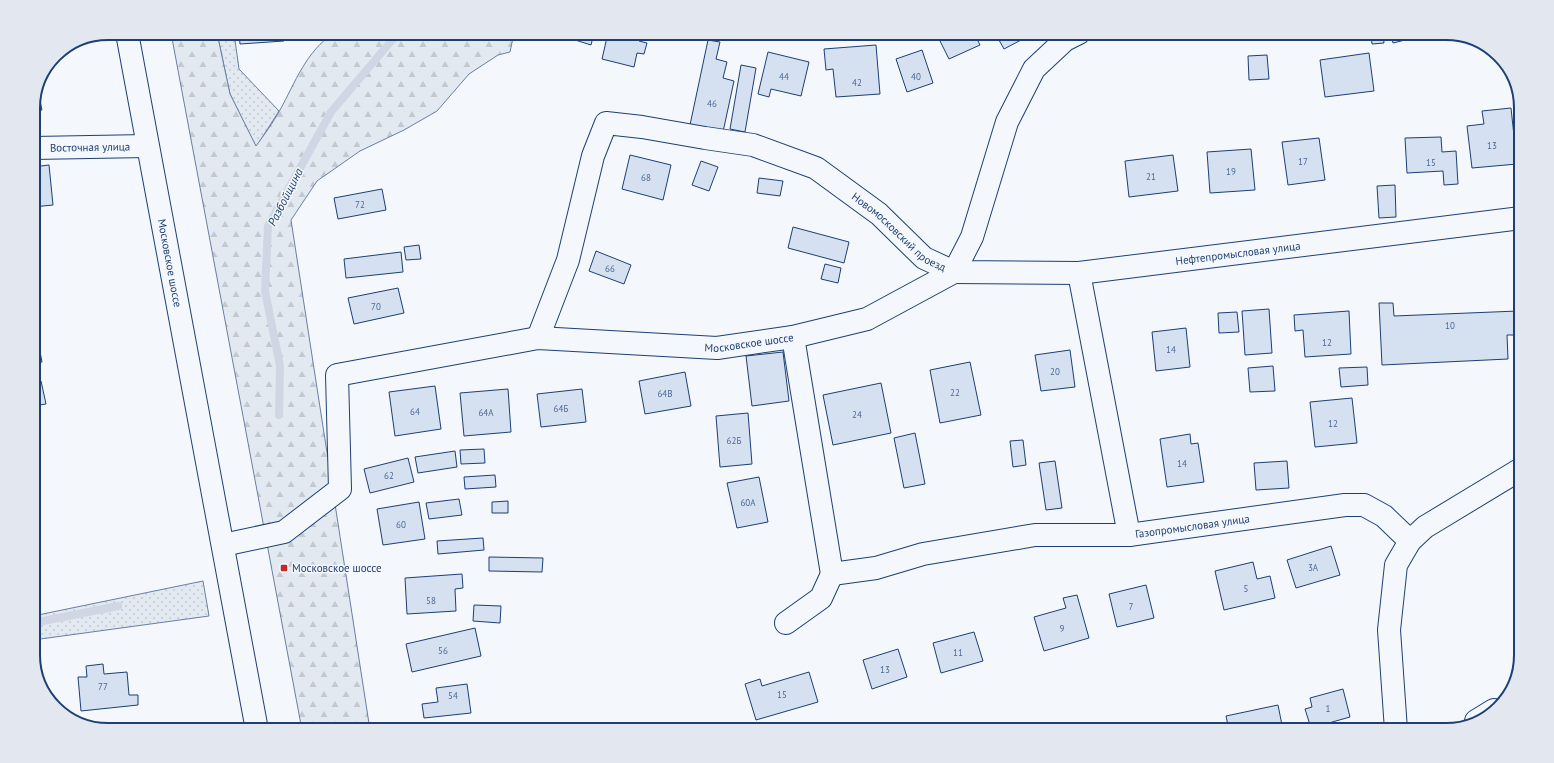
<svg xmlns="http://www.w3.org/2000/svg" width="1554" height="763" font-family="'PT Sans',sans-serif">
	<defs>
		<pattern id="grass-dots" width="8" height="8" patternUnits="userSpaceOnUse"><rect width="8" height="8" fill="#e3e9f0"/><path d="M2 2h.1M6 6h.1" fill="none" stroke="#c2c9d1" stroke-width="1.8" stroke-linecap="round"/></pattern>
		<pattern id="forest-firs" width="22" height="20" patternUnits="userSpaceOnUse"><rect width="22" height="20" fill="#e3e9f0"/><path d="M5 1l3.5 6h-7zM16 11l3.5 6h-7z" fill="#c2c9d1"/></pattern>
	</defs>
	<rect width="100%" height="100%" fill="#f4f7fb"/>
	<!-- grass -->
	<path fill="url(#grass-dots)" stroke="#687fa3" d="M217 33H234L239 69 279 111 256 147 230 94Z
		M203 581 209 616 33 640V616Z"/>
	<!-- forest -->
	<path fill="url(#forest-firs)" stroke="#687fa3" d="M171 33H217L230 94 256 146C264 135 273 123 280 110 295 83 306 51 334 33H514L510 52 498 55 469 74 437 111 404 130 360 151 317 181 291 220 370 730H302Z"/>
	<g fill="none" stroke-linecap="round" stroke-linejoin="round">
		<!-- stream -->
		<path stroke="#cfd7e4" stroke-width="8" d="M279 415 280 366 265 291 268 226 331 112 398 33
			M33 623 118 606"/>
	</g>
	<!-- building -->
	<path fill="#d5e0f0" stroke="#1d3f73" d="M239 33H284V41L240 44Z
		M542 33H569L568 37 542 35Z
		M574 33H594L591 45 572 39Z
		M608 33H641L639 41 647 43 644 54 637 53 634 67 602 59Z
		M936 33H974L980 45 949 59Z
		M995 33H1017L1021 40 1004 49Z
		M1371 33H1383L1384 43 1372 44Z
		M1391 33H1411L1413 38 1393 43Z
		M708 40 720 42 716 59 727 62 723 78 734 81 723 132 690 125Z
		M876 45 880 94 836 97 833 69 826 70 824 49Z
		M922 50 933 83 907 92 896 59Z
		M768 52 809 62 801 96 771 89 769 97 758 94Z
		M1369 53 1374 91 1325 97 1320 60Z
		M1267 55 1269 79 1249 80 1248 56Z
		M741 65 756 68 745 132 730 129Z
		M1515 89H1516L1521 103H1515Z
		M38 92 42 110 33 111V104Z
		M1511 108 1517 164 1472 168 1467 126 1484 124 1482 111Z
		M1441 137 1442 152 1456 151 1458 184 1444 185 1443 171 1407 173 1405 138Z
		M1319 138 1325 180 1288 185 1282 142Z
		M1251 149 1255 190 1210 193 1207 152Z
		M630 155 671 165 663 200 622 189Z
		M1173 155 1178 191 1129 197 1125 161Z
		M701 161 718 167 709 191 692 185Z
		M49 165 53 205 33 207V167Z
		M759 178 783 181 780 196 757 193Z
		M1395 185 1396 217 1379 218 1377 186Z
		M382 189 386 210 338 219 334 198Z
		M793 227 849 242 844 263 788 248Z
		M419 245 421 259 406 260 404 247Z
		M596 251 631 265 624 284 589 271Z
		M401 252 403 272 346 278 344 259Z
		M825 264 841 268 838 283 821 279Z
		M398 288 404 313 354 324 348 298Z
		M1517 295H1521V335H1507L1508 359 1382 365 1379 303H1393L1394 316 1518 311Z
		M1269 309 1272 353 1245 355 1242 311Z
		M1349 311 1351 354 1305 357 1303 330 1295 331 1294 315Z
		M1237 312 1239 332 1219 333 1218 313Z
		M1186 328 1190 367 1156 371 1152 332Z
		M36 331 42 362 33 364V332Z
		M1070 350 1075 387 1041 391 1035 355Z
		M783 352 789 401 752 406 746 356Z
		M970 362 981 415 940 423 930 370Z
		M1273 366 1275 391 1250 392 1248 368Z
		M1367 367 1368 385 1341 387 1339 368Z
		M685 372 691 406 645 414 639 381Z
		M41 381 46 404 33 406V383Z
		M881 383 891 433 833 445 823 395Z
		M435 386 441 429 395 436 389 392Z
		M508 389 511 432 464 436 460 393Z
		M582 389 586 422 541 427 537 394Z
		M1352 398 1357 443 1315 447 1310 402Z
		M748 413 752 464 720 467 716 416Z
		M915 433 925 484 904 488 894 438Z
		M1190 434 1191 444 1198 443 1204 482 1167 487 1160 439Z
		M1023 440 1026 465 1013 467 1010 441Z
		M484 449 485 463 461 464 460 450Z
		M455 451 457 467 418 473 415 457Z
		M408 458 414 482 370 493 364 469Z
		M1055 461 1062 508 1046 510 1039 463Z
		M1287 461 1289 488 1256 490 1254 463Z
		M495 475 496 487 465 489 464 477Z
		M759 477 768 522 737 528 727 483Z
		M459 499 462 515 429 519 426 503Z
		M508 501V513H492V502Z
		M419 502 425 539 383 545 377 509Z
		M483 538 484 550 438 554 437 541Z
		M1331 546 1340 575 1296 588 1287 560Z
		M489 557 543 558 542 572 489 571Z
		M1253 562 1257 579 1270 576 1275 598 1224 610 1215 571Z
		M462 574 463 588 455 589 456 611 407 614 405 578Z
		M1146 585 1154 618 1117 627 1109 594Z
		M1077 595 1089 638 1044 651 1034 617 1066 608 1063 598Z
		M474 605 501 606 500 623 473 621Z
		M475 628 481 656 412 672 406 644Z
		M974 632 983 661 941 673 933 643Z
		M898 649 907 677 872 689 863 660Z
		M103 664 104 674 127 672 129 695H138V705L81 711 78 677H87L86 666Z
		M809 672 818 702 756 720 745 684 760 679 762 686Z
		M467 684 471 713 424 718 422 704 438 702 436 688Z
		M1343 689 1350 717 1311 728 1305 709 1312 707 1310 698Z
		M1278 705 1283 730H1229L1226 716Z"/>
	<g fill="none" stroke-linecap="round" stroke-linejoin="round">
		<defs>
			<g id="minor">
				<path id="s1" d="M33 148 147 146"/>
				<path d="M954 272 972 237 1007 122 1034 69 1065 40 1079 33"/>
				<path d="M1079 273 1129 535"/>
				<path d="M793 337 832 574"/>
				<path id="s2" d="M538 338 568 260 593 156 606 123 642 127 705 138 753 145 816 168 879 214 924 258 954 272 1079 273 1521 218"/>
				<path id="s3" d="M223 545 284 532 340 489 337 375 538 338 717 348 793 337 867 319 954 272"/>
				<path id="s4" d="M832 574 876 568 923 554 1035 535H1129L1345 505H1364L1384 516 1410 541 1425 527 1521 469"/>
				<path d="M786 623 821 598 832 574"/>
				<path d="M1476 721 1494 710"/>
				<path d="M1396 730 1389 630 1396 565 1410 541"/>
			</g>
			<g id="major">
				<path id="s5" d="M127 33 257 730"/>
			</g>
		</defs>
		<!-- minor casing -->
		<use href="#minor" stroke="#1d3f73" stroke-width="24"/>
		<!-- major casing -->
		<use href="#major" stroke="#1d3f73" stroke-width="24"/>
		<!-- minor -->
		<use href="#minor" stroke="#f4f7fb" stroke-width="22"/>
		<!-- major -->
		<use href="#major" stroke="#f4f7fb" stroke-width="22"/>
	</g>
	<!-- markers -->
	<rect fill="#c62828" stroke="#f4f7fb" stroke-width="1.5" x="280" y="564" width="8" height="8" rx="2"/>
	<g text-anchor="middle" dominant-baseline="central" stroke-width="3" stroke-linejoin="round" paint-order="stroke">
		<!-- number labels -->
		<g font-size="9" fill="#4b6792">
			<text x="784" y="76">44</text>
			<text x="916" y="76">40</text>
			<text x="857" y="82">42</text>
			<text x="712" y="103">46</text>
			<text x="1492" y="145">13</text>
			<text x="1303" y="161">17</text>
			<text x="1431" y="162">15</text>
			<text x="1231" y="171">19</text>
			<text x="1151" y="176">21</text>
			<text x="646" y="177">68</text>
			<text x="360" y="204">72</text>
			<text x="610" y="268">66</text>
			<text x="376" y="306">70</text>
			<text x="1450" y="325">10</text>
			<text x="1327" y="342">12</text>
			<text x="1171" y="349">14</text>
			<text x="1055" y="371">20</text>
			<text x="955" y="392">22</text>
			<text x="665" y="393">64В</text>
			<text x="561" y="408">64Б</text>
			<text x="415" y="411">64</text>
			<text x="486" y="412">64А</text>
			<text x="857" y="414">24</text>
			<text x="1333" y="423">12</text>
			<text x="734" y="440">62Б</text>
			<text x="1182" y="463">14</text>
			<text x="389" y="475">62</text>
			<text x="748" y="502">60А</text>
			<text x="401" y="524">60</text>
			<text x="1313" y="567">3А</text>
			<text x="1246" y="588">5</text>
			<text x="431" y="600">58</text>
			<text x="1131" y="606">7</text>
			<text x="1062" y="628">9</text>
			<text x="443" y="650">56</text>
			<text x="958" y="652">11</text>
			<text x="885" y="669">13</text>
			<text x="103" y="686">77</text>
			<text x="782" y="694">15</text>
			<text x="453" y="695">54</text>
			<text x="1328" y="708">1</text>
		</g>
		<!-- street labels -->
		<g font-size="11" fill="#1d3f73" stroke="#f4f7fb">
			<text stroke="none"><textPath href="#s1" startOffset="57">Восточная улица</textPath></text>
			<text stroke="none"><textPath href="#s2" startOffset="547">Новомосковский проезд</textPath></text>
			<text stroke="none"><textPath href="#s2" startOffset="901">Нефтепромысловая улица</textPath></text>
			<text stroke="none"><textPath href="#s5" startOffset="234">Московское шоссе</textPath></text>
			<text stroke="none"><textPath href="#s3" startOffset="663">Московское шоссе</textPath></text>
			<text stroke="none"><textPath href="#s4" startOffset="365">Газопромысловая улица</textPath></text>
		</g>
		<!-- poi labels -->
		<g font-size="11" fill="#1d3f73" stroke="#f4f7fb" text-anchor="start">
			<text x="292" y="568">Московское шоссе</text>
		</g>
		<!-- water labels -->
		<g font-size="12" font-style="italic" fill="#1d3f73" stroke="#f4f7fb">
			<text transform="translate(285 197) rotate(-63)">Разбойщина</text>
		</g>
	</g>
	<!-- crop -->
	<path d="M0 0H1554V763H0ZM108 40H1446A68 68 0 0 1 1514 108V655A68 68 0 0 1 1446 723H108A68 68 0 0 1 40 655V108A68 68 0 0 1 108 40Z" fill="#e3e8f0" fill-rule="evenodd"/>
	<path fill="none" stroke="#1d3f73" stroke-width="2" d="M108 40H1446A68 68 0 0 1 1514 108V655A68 68 0 0 1 1446 723H108A68 68 0 0 1 40 655V108A68 68 0 0 1 108 40Z"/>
</svg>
